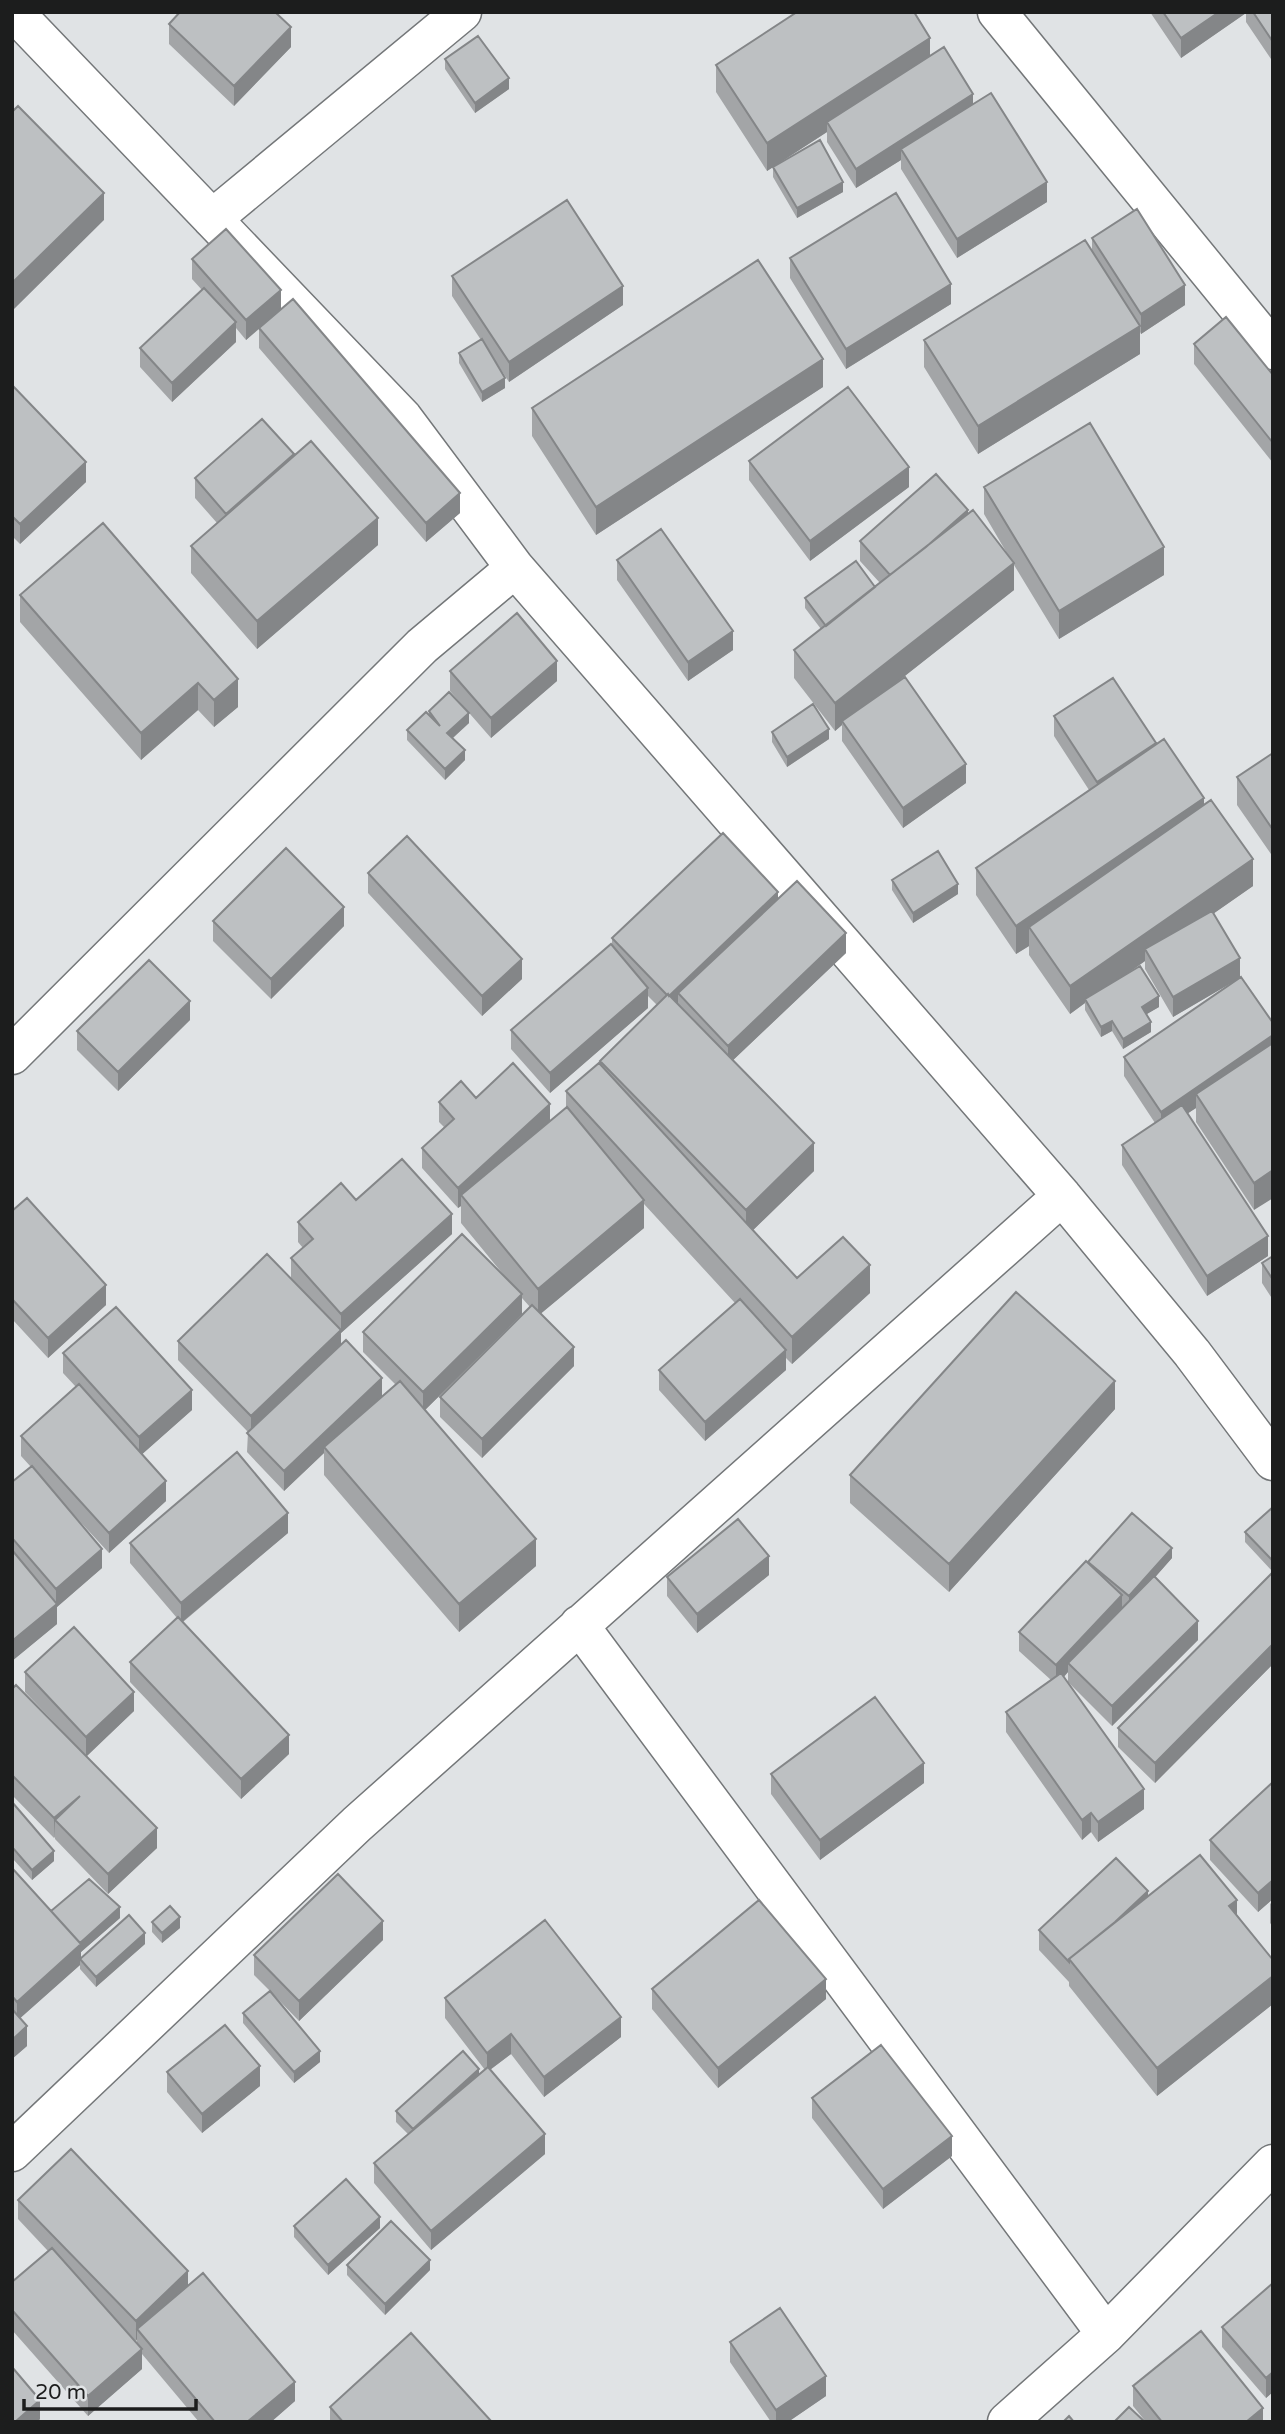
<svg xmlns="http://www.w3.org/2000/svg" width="1285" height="2434" font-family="'Varela Round',sans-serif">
	<rect width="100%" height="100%" fill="#e0e3e5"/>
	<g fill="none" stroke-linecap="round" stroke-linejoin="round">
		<defs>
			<path id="minor" d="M14 12 403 418 515 568 1062 1196 1192 1353 1273 1461
				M997 12 1273 350
				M212 219 462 12
				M12 1055 422 646 515 568
				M579 1625 1106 2334
				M12 2152 357 1824 1062 1196
				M1007 2422 1106 2334 1273 2164"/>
		</defs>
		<!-- minor casing -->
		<use href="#minor" stroke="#747779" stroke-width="41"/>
		<!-- minor -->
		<use href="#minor" stroke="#fff" stroke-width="38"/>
	</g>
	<!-- wall -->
	<path fill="#a3a5a7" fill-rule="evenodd" d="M1150 12H1273V62L1246 22V13L1181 58Z
		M169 24 291 47 234 106 169 44Z
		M930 56 973 104 1047 202 957 258 901 169V160L856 188 827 142V132L767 171 716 92V65Z
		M445 59 509 89 475 113 445 69Z
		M773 167 843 192 797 218 773 177Z
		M1092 238 1185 305 1141 334 1140 332V354L978 454 924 367V340L1092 250Z
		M790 258 951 304 846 369 790 278Z
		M192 259 281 309 460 513 426 542 259 348V329L246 340 236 328V342L172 402 140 367V348L202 290 192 279Z
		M452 276 623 305 509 382 490 353 505 388 482 402 459 363V353L481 340 452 296Z
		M1194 344 1273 375V463L1194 364Z
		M12 385 86 482 20 544 12 536Z
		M823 387 596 535 532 436V408Z
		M294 456 378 545 257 649 191 573V546L217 523 195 498V478Z
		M749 461 909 487 810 561 749 480Z
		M984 487 1164 575 1059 639 1014 565V590L898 681 966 783 903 828 842 741V725L835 731 794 678V650L821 629 805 608V598L875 587 880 583 860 561V541L968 514 1008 555 984 514Z
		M103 523 238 707 214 727 198 710 141 760 20 622V595Z
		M617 560 733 650 688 681 617 580Z
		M450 671 557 681 491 738 450 691Z
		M429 711 469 723 453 738 465 760 445 780 407 740V730L429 714Z
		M1054 716 1156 744 1204 805 1253 886 1214 913 1240 978 1273 1023 1254 1210 1196 1122V1108L1188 1113 1268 1256 1207 1296 1122 1165V1145L1155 1123 1124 1076V1057L1239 978 1173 1017 1145 969V961L1131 971 1159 1007 1146 1014 1151 1032 1123 1049 1112 1031 1101 1037 1085 1010V1003L1070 1014 1029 955V946L1016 954 976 895V868L1089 790 1054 736Z
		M772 732 829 739 787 767 772 742Z
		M1273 753V857L1237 805V777Z
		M368 873 522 979 482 1016 368 893Z
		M892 880 958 894 913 923 892 890Z
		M778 898 846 953 733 1060 814 1171 753 1230 797 1278 870 1293 792 1364 786 1358V1370L705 1441 659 1390V1370L735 1303 644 1204V1228L541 1313 574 1366 482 1458 440 1417V1397L530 1307 522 1298V1314L425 1410 536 1566 459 1632 324 1475V1453L284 1491 247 1452 248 1432 178 1360V1341L291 1278V1258L303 1248 298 1242V1222L356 1200 452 1234 341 1333V1345L382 1396 396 1385 363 1352V1332L507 1279 461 1223V1206L458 1208 422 1168V1148L444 1127 439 1122V1102L476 1098 550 1121 566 1108V1091L600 1064V1061L657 1005 648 996V1008L550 1093 511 1049V1030L612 945V938Z
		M213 921 344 926 271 999 213 941Z
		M190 1020 118 1091 77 1050V1031Z
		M12 1211 106 1305 48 1358 12 1319Z
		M1273 1256V1300L1262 1283V1263Z
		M63 1353 192 1410 142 1454 166 1501 109 1553 62 1502 102 1568 57 1607V1624L12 1661V1482L31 1467 21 1456V1436L76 1387 63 1373Z
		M1115 1409 949 1592 850 1503V1475Z
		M1273 1507V1664L1155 1783 1118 1747V1728L1273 1572 1245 1542V1532Z
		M288 1533 183 1622 289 1754 241 1799 130 1682V1662L177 1618 130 1563V1543Z
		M1172 1558 1155 1577 1198 1640 1112 1726 1068 1682V1672L1064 1677 1144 1809 1098 1842 1091 1832 1082 1840 1006 1732V1712L1051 1680 1019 1651V1632L1088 1562Z
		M769 1575 697 1633 667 1596V1577Z
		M25 1672 134 1711 86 1756 157 1848 108 1894 55 1839V1837L54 1838 12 1795V1689L71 1740 25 1692Z
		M771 1774 924 1783 820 1860 771 1794Z
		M1273 1782V1899L1258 1912 1210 1860V1840Z
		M12 1802 54 1861 32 1880 12 1858Z
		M12 1868 51 1911 120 1918 81 1952V1958L145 1944 96 1987 80 1969V1965L20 2018 27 2046 12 2059Z
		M1148 1896 1237 1915 1273 1960V2004L1157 2096 1069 1986V1982L1039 1950V1930Z
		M1273 1901V1927L1270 1923V1904Z
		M152 1922 180 1928 162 1943 152 1932Z
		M383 1940 299 2021 271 1992 320 2062 294 2083 243 2023V2013L270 1991 254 1975V1955Z
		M652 1989 826 1999 718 2088 652 2009Z
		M445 1998 621 2037 544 2097 511 2054 490 2070 545 2154 431 2250 374 2183V2163L408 2134 396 2122V2111L479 2075 485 2070 445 2018Z
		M167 2072 260 2086 202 2133 167 2092Z
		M812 2098 952 2156 883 2209 812 2118Z
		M18 2200 188 2285 295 2401 271 2422H199L142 2354V2369L88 2416 12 2330V2282L48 2251 18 2219ZM119 2323 136 2341 137 2339V2344Z
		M294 2226 380 2228 328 2275 294 2237Z
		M347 2265 430 2270 385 2315 347 2275Z
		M1273 2283V2392L1266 2398 1222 2347V2327Z
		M730 2342 826 2396 788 2422H771L730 2362Z
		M1133 2386 1263 2422H1146L1133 2406Z
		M330 2407 492 2422H330Z"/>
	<!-- shaded-wall -->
	<path fill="#848688" d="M1219 12H1246V13L1181 58V38Z
		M291 27V47L234 106V86Z
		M930 38V65L827 122V132L767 171V143Z
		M509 78V89L475 113V103Z
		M973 94V114L901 149V160L856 188V169Z
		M843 182V192L797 218V208Z
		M1047 182V202L957 258V239Z
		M104 193V220L12 311V283Z
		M951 284V304L846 369V349Z
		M1185 285V305L1141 334V314Z
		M623 286V305L509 382V362Z
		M281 290V309L246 340V320Z
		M236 322V342L172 402V383Z
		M1140 326V354L978 454V426Z
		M823 359V387L596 535V507Z
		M505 378V388L482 402V392Z
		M294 454V474L226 533V514Z
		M86 462V482L20 544V524Z
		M909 467V487L810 561V541Z
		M460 493V513L426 542V523Z
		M968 510V530L892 577Z
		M378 518V545L257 649V621Z
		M1164 547V575L1059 639V611Z
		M1014 563V590L844 724 842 721V725L835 731V703Z
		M733 631V650L688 681V662Z
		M557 661V681L491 738V718Z
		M238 679V707L214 727V700Z
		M198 683V710L141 760V733Z
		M469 713V723L447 743V733Z
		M829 729V739L787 767V757Z
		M1156 743 1097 801V782Z
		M465 750V760L445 780V769Z
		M966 764V783L903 828V808Z
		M1204 798V826L1029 927V946L1016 954V926Z
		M1253 859V886L1150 958 1145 949V961L1087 1002 1085 999V1003L1070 1014V986Z
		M958 884V894L913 923V913Z
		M778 892V912L678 993V1007L668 997Z
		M344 907V926L271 999V979Z
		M846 933V953L728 1065V1046Z
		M1240 958V978L1173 1017V997Z
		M522 959V979L482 1016V996Z
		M648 988V1008L550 1093V1073Z
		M1159 996V1007L1142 1017V1007Z
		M190 1001V1020L118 1091V1072Z
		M1112 1021V1031L1101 1037V1027Z
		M1151 1022V1032L1123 1049V1039Z
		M1273 1035V1055L1196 1094V1108L1161 1131V1112Z
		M550 1104V1124L461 1195V1206L458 1208V1188Z
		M814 1143V1171L746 1237V1210Z
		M1273 1170V1198L1254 1210V1183Z
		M644 1200V1228L538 1316V1289Z
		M452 1214V1234L341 1333V1350L251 1436V1416L341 1330V1314Z
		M1268 1236V1256L1207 1296V1276Z
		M870 1265V1293L792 1364V1337Z
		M106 1285V1305L48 1358V1338Z
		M522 1294V1314L423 1412V1392Z
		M574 1347V1366L482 1458V1439Z
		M786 1350V1370L705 1441V1422Z
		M382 1378V1398L324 1447V1453L284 1491V1471Z
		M1115 1381V1409L949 1592V1564Z
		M192 1390V1410L139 1457V1437Z
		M166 1481V1501L109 1553V1533Z
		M288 1513V1533L181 1623V1603Z
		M536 1539V1566L459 1632V1604Z
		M1172 1548V1558L1129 1607V1596Z
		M102 1549V1568L57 1607V1624L12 1661V1641L56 1605V1589Z
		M769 1556V1575L697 1633V1614Z
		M1122 1595V1615L1068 1663V1672L1056 1685V1665Z
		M1198 1621V1640L1112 1726V1706Z
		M1273 1644V1664L1155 1783V1763Z
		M134 1692V1711L86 1757V1737Z
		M289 1735V1754L241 1799V1779Z
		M924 1763V1783L820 1860V1840Z
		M1144 1789V1809L1098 1842V1822Z
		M80 1796 55 1820 54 1838V1818Z
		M1091 1813V1832L1082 1840V1820Z
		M157 1828V1848L108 1894V1874Z
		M54 1851V1861L32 1880V1870Z
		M1273 1880V1899L1258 1912V1893Z
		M1148 1891V1911L1072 1962Z
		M1237 1900V1928L1229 1906Z
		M120 1907V1918L81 1952V1961L80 1959V1965L17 2021V2002L77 1945Z
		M180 1917V1928L162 1943V1933Z
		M383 1921V1940L299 2021V2001Z
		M145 1933V1944L96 1987V1977Z
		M1273 1976V2004L1157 2096V2068Z
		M826 1979V1999L718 2088V2068Z
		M621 2017V2037L544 2097V2077Z
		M27 2026V2046L12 2059V2040Z
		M511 2034V2054L487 2072V2053Z
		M320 2051V2062L294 2083V2072Z
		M260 2066V2086L202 2133V2114Z
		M479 2069V2079L413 2129Z
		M545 2134V2154L431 2250V2231Z
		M952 2136V2156L883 2209V2189Z
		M380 2217V2228L328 2275V2265Z
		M430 2260V2270L385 2315V2304Z
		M188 2271V2291L137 2329V2339L136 2341V2321Z
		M142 2349V2369L88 2416V2396Z
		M1273 2372V2392L1266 2398V2378Z
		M826 2376V2396L788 2422H776V2410Z
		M295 2382V2401L271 2422H247Z
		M40 2400V2419L38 2422H15Z
		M1263 2408V2422H1246Z"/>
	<!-- building -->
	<path fill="#bdc0c2" stroke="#848688" stroke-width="2" d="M180 12H275L291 27 234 86 169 24Z
		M797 12H914L930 38 767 143 716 65Z
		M1163 12H1219L1181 38Z
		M1253 12H1273V42Z
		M478 36 509 78 475 103 445 59Z
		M944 47 973 94 856 169 827 122Z
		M991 93 1047 182 957 239 901 149Z
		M18 106 104 193 12 283V112Z
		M820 140 843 182 797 208 773 167Z
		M896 193 951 284 846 349 790 258Z
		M567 200 623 286 509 362 452 276Z
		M1137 209 1185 285 1141 314 1092 238Z
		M226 229 281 290 246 320 192 259Z
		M1085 240 1140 326 978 426 924 340Z
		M758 260 823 359 596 507 532 408Z
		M204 288 236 322 172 383 140 348Z
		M293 299 460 493 426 523 259 328Z
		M1226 317 1273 375V443L1194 344Z
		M482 339 505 378 482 392 459 353Z
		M12 385 86 462 20 524 12 516Z
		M848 387 909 467 810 541 749 461Z
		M262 419 294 454 226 514 195 478Z
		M1090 423 1164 547 1059 611 984 487Z
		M311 441 378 518 257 621 191 546Z
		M936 474 968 510 926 547 890 575 860 541Z
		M973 510 1014 563 835 703 794 650Z
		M103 523 238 679 214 700 198 683 141 733 20 595Z
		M661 529 733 631 688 662 617 560Z
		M856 561 875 587 826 626 805 598Z
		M517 613 557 661 491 718 450 671Z
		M905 677 966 764 903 808 842 721Z
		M1113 678 1156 743 1097 782 1054 716Z
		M449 692 469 713 447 733 465 750 445 769 407 730 426 712 440 726 429 711Z
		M813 704 829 729 787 757 772 732Z
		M1164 739 1204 798 1016 926 976 868Z
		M1273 753V830L1237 777Z
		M1211 800 1253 859 1070 986 1029 927Z
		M723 833 778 892 669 996 668 994 667 995 612 938Z
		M407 836 522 959 482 996 368 873Z
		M286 848 344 907 271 979 213 921Z
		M938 851 958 884 913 913 892 880Z
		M797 881 846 933 728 1046 678 993Z
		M1212 911 1240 958 1173 997 1145 949Z
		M611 944 648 988 550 1073 511 1030Z
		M149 960 190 1001 118 1072 77 1031Z
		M1140 966 1159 996 1142 1007 1151 1022 1123 1039 1112 1021 1101 1027 1085 999Z
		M1241 977 1273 1023V1035L1161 1112 1124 1057Z
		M668 994 814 1143 746 1210 600 1061Z
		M1273 1043V1170L1254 1183 1196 1094Z
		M513 1063 550 1104 458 1188 422 1148 454 1119 439 1102 461 1081 476 1098Z
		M599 1063 797 1278 843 1237 870 1265 792 1337 566 1091Z
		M1182 1105 1268 1236 1207 1276 1122 1145Z
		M567 1107 644 1200 538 1289 461 1195Z
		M402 1159 452 1214 341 1314 291 1258 313 1239 298 1222 341 1183 356 1200Z
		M27 1198 106 1285 48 1338 12 1299V1211Z
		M462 1234 522 1294 423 1392 363 1332Z
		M267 1254 341 1330 251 1416 178 1341Z
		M1273 1256V1280L1262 1263Z
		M1016 1292 1115 1381 949 1564 850 1475Z
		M740 1299 786 1350 705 1422 659 1370Z
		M532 1305 574 1347 482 1439 440 1397Z
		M116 1307 192 1390 139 1437 63 1353Z
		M346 1340 382 1378 284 1471 247 1433Z
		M400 1381 536 1539 459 1604 324 1447Z
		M79 1384 166 1481 109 1533 21 1436Z
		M237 1452 288 1513 181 1603 130 1543Z
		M32 1466 102 1549 56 1589 12 1538V1482Z
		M1273 1507V1561L1245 1532Z
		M1132 1513 1172 1548 1129 1596 1088 1562Z
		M738 1519 769 1556 697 1614 667 1577Z
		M12 1550 57 1604 12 1641Z
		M1086 1561 1122 1595 1056 1665 1019 1632Z
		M1273 1572V1644L1155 1763 1118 1728Z
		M1154 1576 1198 1621 1112 1706 1068 1663Z
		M178 1617 289 1735 241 1779 130 1662Z
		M74 1627 134 1692 86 1737 25 1672Z
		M1061 1673 1144 1789 1098 1822 1091 1813 1082 1820 1006 1712Z
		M16 1685 157 1828 108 1874 55 1820 80 1796 54 1818 12 1775V1689Z
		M875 1697 924 1763 820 1840 771 1774Z
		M1273 1782V1880L1258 1893 1210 1840Z
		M12 1802 54 1851 32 1870 12 1847Z
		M1200 1855 1237 1900 1229 1906 1273 1960V1976L1157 2068 1069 1959Z
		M1116 1858 1148 1891 1115 1922 1069 1959V1962L1039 1930Z
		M12 1868 81 1944 17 2002 12 1996Z
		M338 1874 383 1921 299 2001 254 1955Z
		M89 1879 120 1907 80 1943 51 1911Z
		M759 1900 826 1979 718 2068 652 1989Z
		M170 1906 180 1917 162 1933 152 1922Z
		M129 1915 145 1933 96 1977 80 1959Z
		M545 1920 621 2017 544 2077 511 2034 487 2053 445 1998Z
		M270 1991 320 2051 294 2072 243 2013Z
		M12 2009 27 2026 12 2040Z
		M225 2025 260 2066 202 2114 167 2072Z
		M881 2045 952 2136 883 2189 812 2098Z
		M463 2051 479 2069 413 2129 396 2111Z
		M488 2067 545 2134 431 2231 374 2163Z
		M71 2149 188 2271 136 2321 18 2200Z
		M346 2179 380 2217 328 2265 294 2226Z
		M391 2221 430 2260 385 2304 347 2265Z
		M52 2248 142 2349 88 2396 12 2310V2282Z
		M203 2273 295 2382 247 2422H215L137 2329Z
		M1273 2283V2372L1266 2378 1222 2327Z
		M780 2308 826 2376 776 2410 730 2342Z
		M1201 2331 1263 2408 1246 2422H1162L1133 2386Z
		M411 2333 492 2422H343L330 2407Z
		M12 2367 40 2400 15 2422H12Z
		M1129 2407 1145 2422H1114Z
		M1069 2416 1074 2422H1063Z"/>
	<!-- border -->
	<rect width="1285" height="2434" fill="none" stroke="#1c1d1d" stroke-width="28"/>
	<!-- scale -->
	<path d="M24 2399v10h172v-10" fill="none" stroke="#1c1d1d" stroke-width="3.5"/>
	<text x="35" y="2399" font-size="21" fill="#1c1d1d" stroke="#e0e3e5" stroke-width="5" paint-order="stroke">20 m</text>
</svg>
